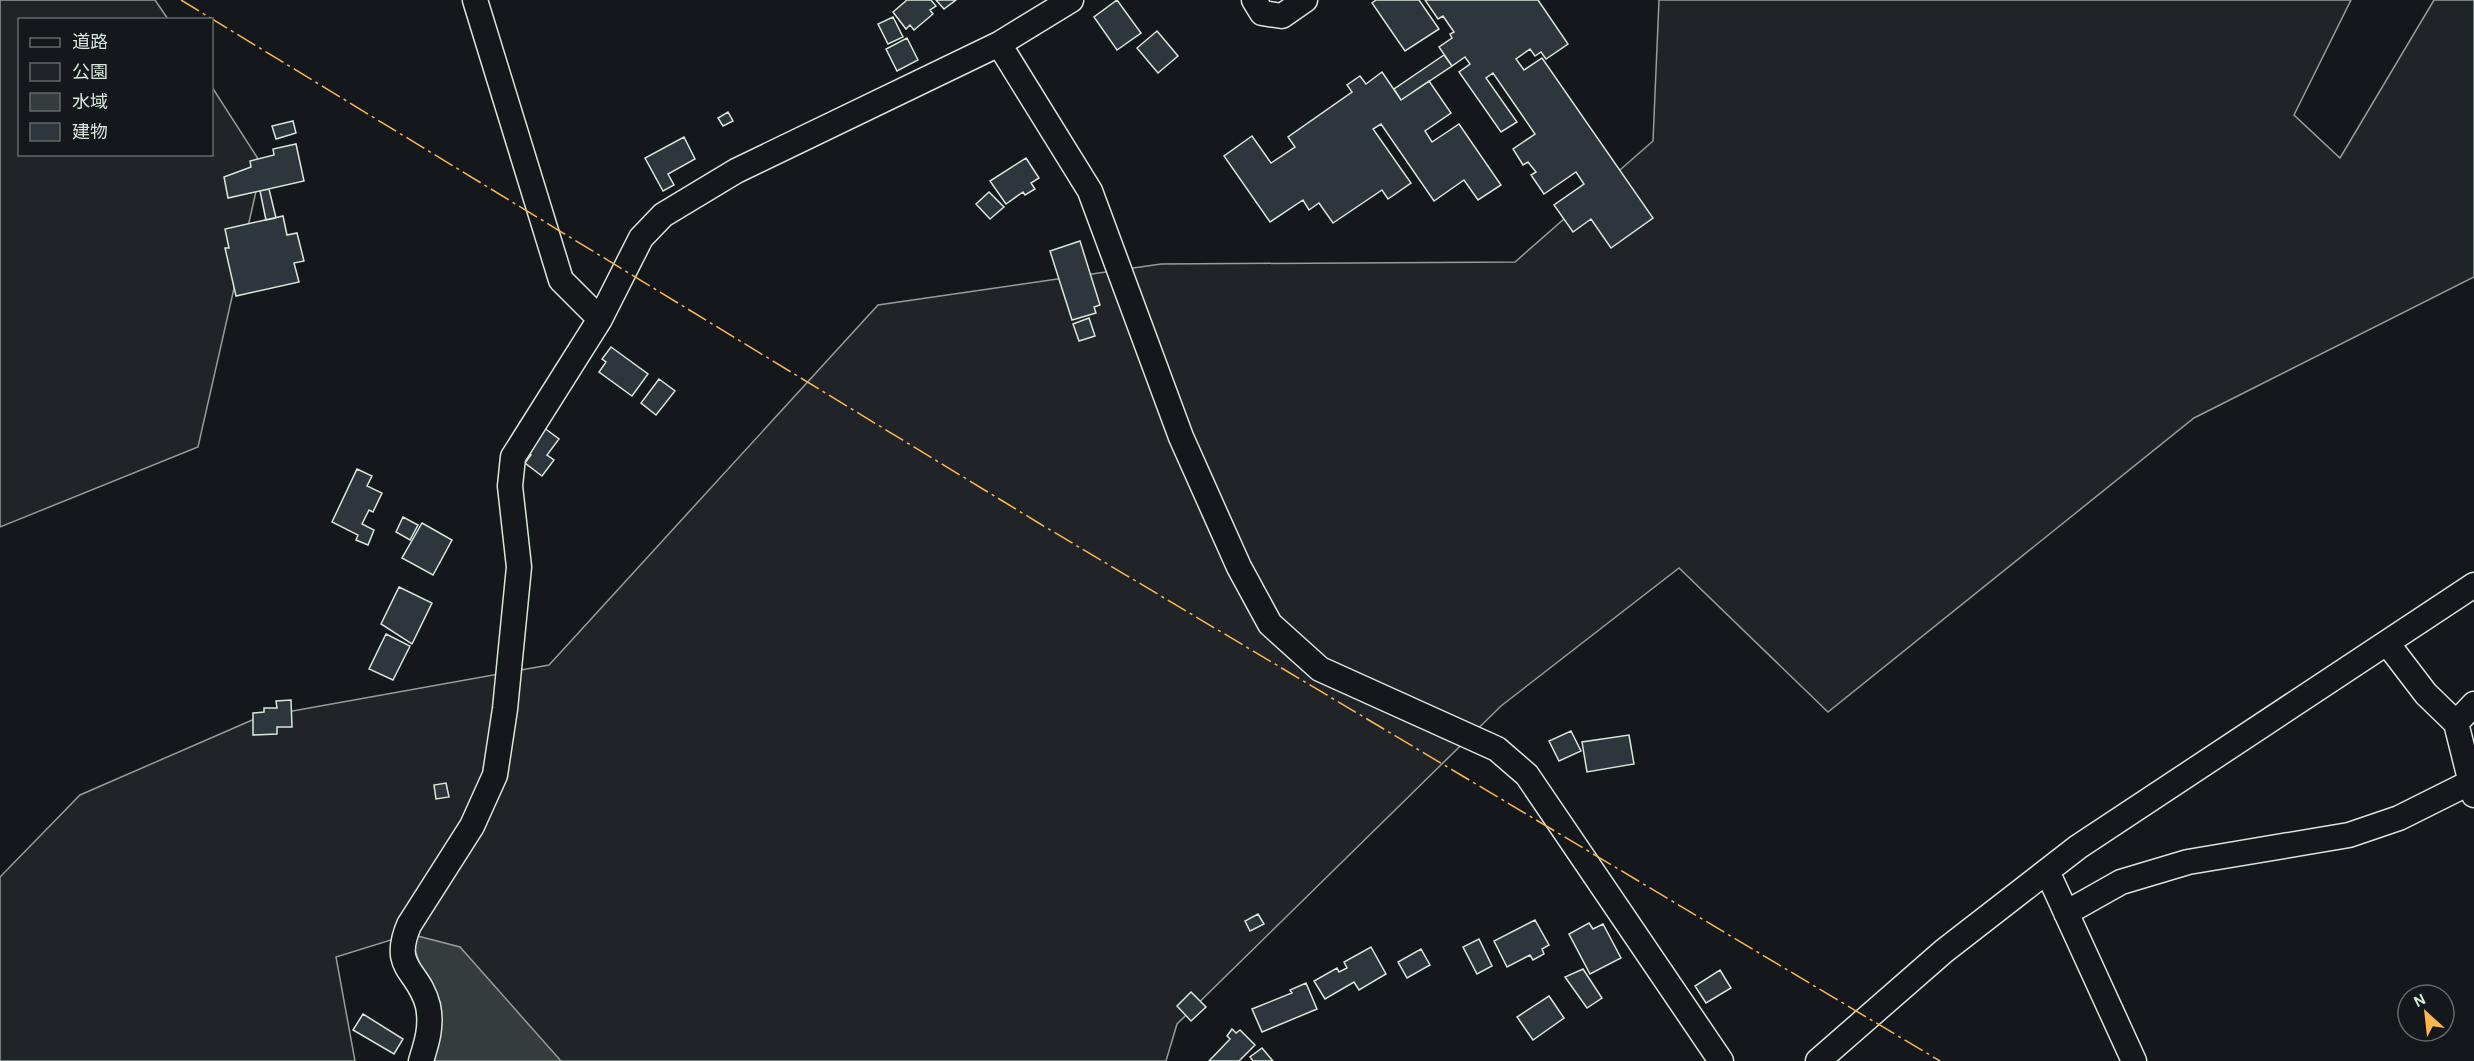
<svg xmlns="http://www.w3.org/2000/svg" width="2474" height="1061" font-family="'Alegreya Sans','Noto Sans JP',sans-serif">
	<rect width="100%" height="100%" fill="#14181c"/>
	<!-- green -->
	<path fill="#202428" stroke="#939e99" stroke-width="1.5" d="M0 0H155L168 19 20 20V154H212V87L262 165 198 447 0 527Z
		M1659 0H2351L2294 115 2340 158 2434 0H2474V277L2194 418 1828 712 1679 568 1501 706 1177 1024 1166 1061H559L410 934 336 957 355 1061H0V877L80 795 259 717 549 665 878 305 1161 264 1515 262 1653 141Z"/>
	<!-- water -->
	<path fill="#363b3e" stroke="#939e99" stroke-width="1.5" d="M410 934 460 947 561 1061H424L436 993 420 965Z"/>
	<!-- building -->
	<path fill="#2c363c" stroke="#d8e6dc" stroke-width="1.5" d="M907 0H931L936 6 930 10 933 14 914 30 910 25 906 29 893 12Z
		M936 0H956L944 9Z
		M1117 0 1141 33 1117 50 1094 17Z
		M1376 0H1419L1439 29 1405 51 1372 3Z
		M1425 0H1538L1568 44 1546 59 1541 52 1535 56 1530 49 1516 59 1524 70 1542 58 1653 218 1611 248 1591 219 1573 232 1554 205 1584 184 1576 172 1544 194 1531 175 1536 172 1528 162 1523 165 1513 149 1535 134 1493 73 1486 78 1517 122 1501 132 1459 72 1470 64 1465 57 1452 66 1439 47 1452 38 1450 34 1454 32 1443 16 1438 19Z
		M893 17 903 37 888 44 878 24Z
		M1157 31 1178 56 1158 73 1137 48Z
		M907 38 918 60 897 71 886 49Z
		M1444 55 1452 66 1401 100 1394 89Z
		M1382 72 1401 100 1429 81 1451 113 1425 131 1432 142 1459 124 1501 185 1478 200 1464 180 1434 201 1381 124 1373 129 1411 183 1388 199 1382 190 1333 223 1319 203 1309 210 1303 200 1270 222 1224 156 1252 136 1271 163 1295 147 1288 137 1352 92 1347 85 1360 76 1366 84Z
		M728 112 733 121 723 126 718 118Z
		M293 121 296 133 276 139 272 126Z
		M684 137 695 159 668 174 674 185 663 191 645 158Z
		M296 144 304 181 228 198 224 177 251 167 250 161 274 155 273 149Z
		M1026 158 1039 178 1031 183 1035 189 1025 195 1023 192 1006 204 990 181Z
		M269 189 276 218 266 220 260 191Z
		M989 192 1004 207 990 219 976 204Z
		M283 216 287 235 297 233 304 261 294 263 299 282 236 296 225 248H229L225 229Z
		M1080 241 1100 305 1094 307 1096 313 1072 320 1050 251Z
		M1089 318 1095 336 1079 341 1073 324Z
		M611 347 648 374 632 396 599 372 606 362 602 359Z
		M659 379 675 391 656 415 641 403Z
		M539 424 559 439 547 455 554 460 542 476 525 463 531 455 522 448Z
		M357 469 372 476 367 486 382 493 373 512 369 510 362 524 374 530 368 545 356 540 358 535 332 522Z
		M403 517 418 525 410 540 396 532Z
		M422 523 452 540 433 575 402 558Z
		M399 587 432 603 412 644 381 624Z
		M386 634 410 646 393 680 369 669Z
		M291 700 292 727H277V734L253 735V713L264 712V708H277L276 701Z
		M1571 731 1581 751 1559 761 1549 741Z
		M1629 735 1634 764 1587 772 1582 742Z
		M446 783 449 797 436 799 434 785Z
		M1258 914 1264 924 1250 931 1245 921Z
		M1535 920 1549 945 1542 949 1544 954 1533 960 1530 955 1507 967 1494 941Z
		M1589 923 1593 929 1603 924 1621 958 1590 974 1569 934Z
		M1479 939 1492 966 1477 974 1463 947Z
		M1371 947 1386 974 1359 990 1354 982 1325 999 1314 981 1337 968 1339 972 1347 968 1344 962Z
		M1421 949 1430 965 1407 978 1398 962Z
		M1583 969 1602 998 1587 1008 1565 977Z
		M1720 970 1731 988 1706 1003 1695 986Z
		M1306 983 1317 1009 1262 1032 1252 1009 1292 993 1290 990Z
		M1191 992 1206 1007 1191 1021 1177 1006Z
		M1549 996 1564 1018 1533 1040 1517 1017Z
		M363 1014 403 1039 394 1054 353 1030Z
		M1232 1029 1236 1033 1240 1030 1255 1045 1239 1061H1209L1230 1039 1227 1036Z
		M1262 1048 1273 1061H1253L1250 1057Z"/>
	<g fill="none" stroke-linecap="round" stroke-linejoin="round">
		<defs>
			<path id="minor" d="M475 0 561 280 600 319
				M1254 0 1262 13 1282 16 1305 0
				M999 44 1090 191 1181 437 1239 567 1270 624 1320 669 1497 749 1527 775 1721 1061
				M2387 643 2426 694 2456 723 2474 795
				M2456 723 2474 704
				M2047 871 2134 1061
				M2066 913 2121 882 2188 862 2349 835 2399 818 2471 782
				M421 1061C427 1042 432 1026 428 1006 419 969 390 970 409 925L472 826 495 775 505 709 519 567 510 486 513 457 600 319 641 238 663 215 736 171 999 44 1071 0
				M1818 1061 1944 951 2078 847 2474 585"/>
		</defs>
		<!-- minor casing -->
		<use href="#minor" stroke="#d8e6dc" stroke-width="27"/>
		<!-- minor -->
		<use href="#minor" stroke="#14181c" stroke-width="24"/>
		<!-- power -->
		<path stroke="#ffb74d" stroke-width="1.5" stroke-dasharray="21 4.5 3 4.5" stroke-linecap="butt" d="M181 0 1037 522 1940 1061"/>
	</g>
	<!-- legend -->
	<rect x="18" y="18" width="195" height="138" fill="#14181c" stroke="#626a69" stroke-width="1.5"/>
	<rect x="30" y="38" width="30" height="9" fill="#14181c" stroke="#626a69" stroke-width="1.5"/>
	<text x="72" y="48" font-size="18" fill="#d8e6dc">道路</text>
	<rect x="30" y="63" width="30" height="18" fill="#202428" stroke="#626a69" stroke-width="1.5"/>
	<text x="72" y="78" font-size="18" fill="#d8e6dc">公園</text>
	<rect x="30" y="93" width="30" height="18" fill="#363b3e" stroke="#626a69" stroke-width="1.5"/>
	<text x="72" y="108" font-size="18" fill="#d8e6dc">水域</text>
	<rect x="30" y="123" width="30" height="18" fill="#2c363c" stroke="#626a69" stroke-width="1.5"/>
	<text x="72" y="138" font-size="18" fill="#d8e6dc">建物</text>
	<!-- north arrow -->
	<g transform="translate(2426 1013) rotate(333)"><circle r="28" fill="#14181c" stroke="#626a69" stroke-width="1.5"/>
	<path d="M0-4.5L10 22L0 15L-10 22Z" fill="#ffb74d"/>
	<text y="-9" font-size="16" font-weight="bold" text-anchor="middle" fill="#d8e6dc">N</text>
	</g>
</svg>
